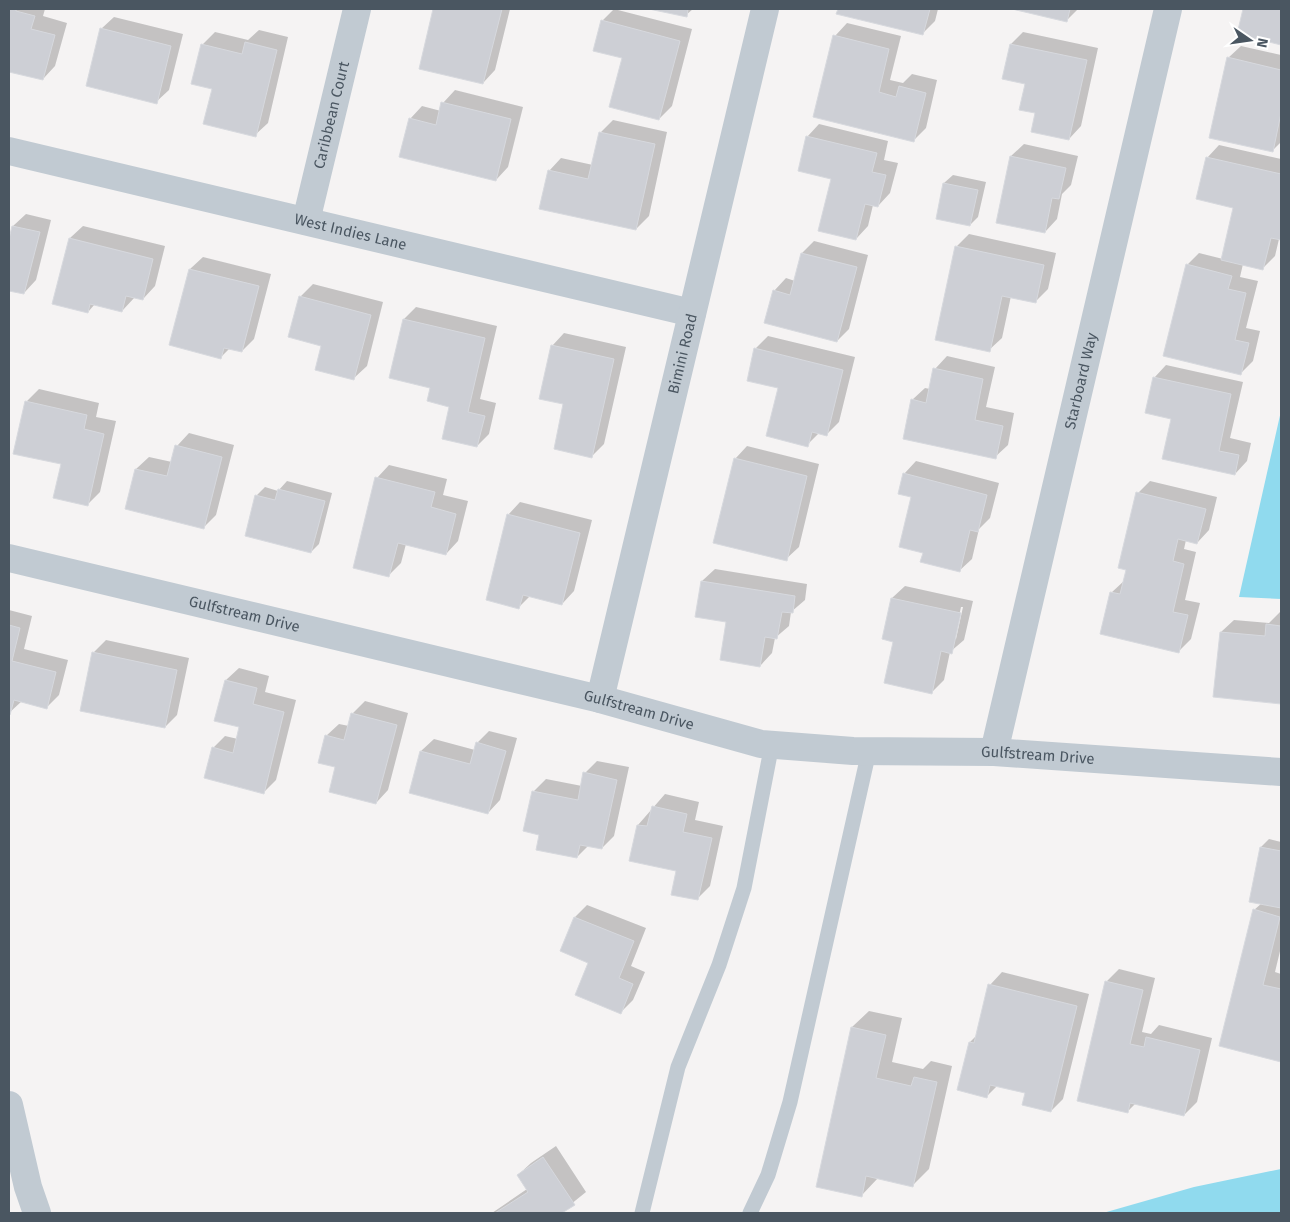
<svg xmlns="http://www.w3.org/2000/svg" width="1290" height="1222" font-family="'Fira Sans',sans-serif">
	<rect width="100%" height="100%" fill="#f5f3f3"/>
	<!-- water -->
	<path fill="#90daee" d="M1281 411V599L1239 597Z
		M1281 1169V1213H1103L1194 1187Z"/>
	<!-- shadow -->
	<path fill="#0003" fill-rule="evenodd" d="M9 9H45L43 16 67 23 55 66 43 79 9 70Z
		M434 9H510L495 70 483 83 420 68Z
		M614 9 692 29 672 106 659 119 602 21Z
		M655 9H693L686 15Z
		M839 9H938L935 21 923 33 838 13Z
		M1016 9H1078L1066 21Z
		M1244 9H1281V44L1238 33Z
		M114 17 183 34 169 90 156 102 101 29Z
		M847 23 901 36 890 80 903 83 912 74 937 80 926 128 914 140 835 36Z
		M259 30 288 37 268 123 255 135 213 88 202 45 215 32 248 40Z
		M1023 32 1098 48 1081 126 1069 139 1037 112 1011 44Z
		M1241 46 1281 55V142L1272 151 1228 58Z
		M455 90 523 107 508 167 496 180 410 119 422 106 441 111 443 103Z
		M613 120 667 132 649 216 636 229 549 171 561 158 593 165 600 133Z
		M819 124 888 141 884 160 898 163 890 193 878 206 873 205 868 226 856 239 832 178 807 137Z
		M1024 144 1078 156 1071 185 1062 194 1057 219 1045 232 1011 156Z
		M1219 145 1281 159V239H1279L1275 256 1263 268 1243 264 1240 277 1258 281 1246 328 1260 331 1253 361 1241 373 1187 265 1199 253 1223 259 1234 207 1207 158Z
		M953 175 986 182 978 217 970 225 944 183Z
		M26 214 51 220 36 280 24 293 9 289V235H11L13 226Z
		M83 226 165 246 155 286 143 299 135 297 122 311 95 304 88 312 70 238Z
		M969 234 1056 253 1048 289 1035 302 1011 296 1002 338 989 350 937 339 957 246Z
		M814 241 868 255 849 329 837 341 774 291 786 278 795 281 802 253Z
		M203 257 271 274 254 339 242 351 230 348 221 357 171 344 190 269Z
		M313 284 383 302 367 366 354 378 322 345 300 297Z
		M416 307 497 326 480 399 496 403 489 434 477 446 451 406 431 387 404 319Z
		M564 333 626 347 604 444 592 456 565 403 552 346Z
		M768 336 855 357 839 422 827 434 820 432 807 445 779 387 755 349Z
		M947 356 995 367 986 407 1014 413 1008 445 995 457 912 400 925 388 930 389 935 369Z
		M1166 365 1243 382 1230 438 1251 443 1247 461 1235 474 1172 418 1154 378Z
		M39 389 99 403 96 417 116 421 100 492 88 504 26 402Z
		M189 433 234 445 216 515 204 527 126 508 136 469 149 457 172 462 177 446Z
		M747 446 819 464 799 547 786 559 735 459Z
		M916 461 999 483 990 518 979 529 972 559 959 571 913 496 904 474Z
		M389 465 447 479 443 495 468 501 458 541 446 554 406 544 401 563 389 575 377 478Z
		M287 481 332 493 319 544 311 552 256 496 265 487 278 491Z
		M1150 481 1217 497 1209 530 1197 543 1186 540 1184 549 1196 552 1185 600 1200 603 1191 639 1179 651 1111 593 1125 580 1138 493Z
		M520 502 592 520 574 591 562 604 530 596 519 607 508 515Z
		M715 569 807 584 805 600 791 612 789 626 775 638 772 653 760 666 702 581Z
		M905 586 973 601 964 640 950 652 944 680 931 693 895 641 892 598ZM961 607H963L956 639H954Z
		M9 610 32 616 24 649 68 660 59 695 47 707 22 701 9 713Z
		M1280 612 1281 703 1215 696 1221 632 1234 620 1269 623Z
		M106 640 189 658 177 715 165 727 93 653Z
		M239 668 269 676 265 692 296 700 276 780 263 793 213 748 225 736 238 739 241 726 226 680Z
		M365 701 408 713 388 790 376 803 337 766 326 736 339 724 349 726 352 714Z
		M489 731 517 738 500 800 488 813 411 792 421 751 434 739 475 750 477 743Z
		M597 761 629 767 614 836 602 848 589 845 577 857 540 834 525 830 534 791 546 779 582 786 585 773Z
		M665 794 699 802 695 820 723 826 710 886 697 899 678 870 638 825Z
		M1269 839 1281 842V947L1275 972 1281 974V1061L1220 1045 1254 910 1262 903 1261 847Z
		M587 905 646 928 631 966 645 972 633 1000 621 1012 589 962 561 951 575 917Z
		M1119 969 1155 978 1142 1032 1151 1034 1159 1025 1212 1038 1197 1102 1184 1115 1136 1103 1127 1112 1106 982Z
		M1002 972 1089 994 1063 1099 1051 1111 1026 1092 998 1085 987 1096 970 1042 977 1035 990 985Z
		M869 1011 902 1018 892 1062 923 1069 931 1061 952 1066 929 1169 913 1185 878 1178 861 1196 852 1027Z
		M556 1146 586 1192 560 1213H492L527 1189 518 1175 531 1163Z"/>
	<!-- building -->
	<path fill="#cdcfd5" stroke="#d7d9de" d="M9 9H16V11L35 16 31 29 55 35 43 80 9 72Z
		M433 9H502L483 84 419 69Z
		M649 9H688L687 17Z
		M838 9H930L923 35 836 14Z
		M1012 9H1070L1067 22Z
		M1243 9H1281V45L1237 34Z
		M601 20 680 41 659 120 609 107 622 58 593 51Z
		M100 28 171 46 157 104 86 86Z
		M833 35 889 49 879 92 896 97 899 86 926 93 914 142 813 117Z
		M245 42 277 50 256 137 203 124 212 89 191 84 201 44 242 54Z
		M1010 44 1087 60 1069 140 1031 132 1035 113 1019 110 1025 84 1002 79Z
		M1227 57 1281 70V113L1273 152 1209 138Z
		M441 102 511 119 496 181 399 157 409 118 436 125Z
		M599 132 655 144 636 230 539 209 548 170 588 179Z
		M806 136 877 153 872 172 886 175 878 207 865 204 856 240 818 231 831 179 798 171Z
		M1010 156 1066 168 1059 199 1052 198 1045 233 996 223Z
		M1206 157 1281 174V240L1271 238 1263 270 1221 260 1233 208 1196 199Z
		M943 183 978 190 970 226 936 219Z
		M12 226 40 232 24 294 9 291V239Z
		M69 238 153 259 143 300 126 296 122 312 90 304 88 313 52 304Z
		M955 246 1044 265 1036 303 1002 296 990 352 935 340Z
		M801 253 857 267 837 342 764 323 773 290 790 295Z
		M1186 264 1232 276 1228 289 1246 293 1235 340 1249 343 1241 375 1163 356Z
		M189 269 259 286 242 352 224 348 221 359 169 345Z
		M299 296 371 315 354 380 315 370 321 346 288 337Z
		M403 319 485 338 468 412 485 416 477 447 442 439 449 407 427 401 430 388 389 378Z
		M551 345 614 359 592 458 554 449 563 404 539 399Z
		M754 348 843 370 827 436 812 432 808 447 766 436 778 388 747 381Z
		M933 368 983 379 975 420 1003 426 996 459 903 439 911 399 926 403Z
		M1153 377 1231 394 1219 451 1239 455 1235 475 1162 459 1171 419 1145 413Z
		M25 401 87 415 84 429 104 434 88 506 53 498 61 464 13 454Z
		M175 445 222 457 204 529 125 509 135 469 167 476Z
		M734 458 807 476 787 561 713 543Z
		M903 473 987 495 978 532 970 530 960 572 920 562 923 553 899 547 911 497 898 494Z
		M375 477 435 492 431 507 456 514 446 555 398 543 389 577 353 568Z
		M278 489 325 501 311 553 245 536 255 495 275 500Z
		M1136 492 1206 509 1197 544 1178 539 1173 561 1184 564 1173 612 1188 615 1179 653 1100 634 1110 592 1120 594 1126 570 1118 568Z
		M507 514 580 533 562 605 523 595 519 609 486 600Z
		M701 581 795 596 793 613 782 612 777 639 765 637 760 667 720 660 726 622 695 617Z
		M891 598 961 613 952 654 941 651 932 694 884 683 893 642 882 639Z
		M1266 624 1281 626V704L1213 697 1220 632 1265 636Z
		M9 625 20 628 12 661 56 672 47 709 14 700 10 715 9 714Z
		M92 652 177 670 165 728 80 711Z
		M225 680 257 688 253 704 284 712 264 794 204 778 212 747 233 753 239 727 214 721Z
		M351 713 397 725 376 804 329 792 335 767 318 763 325 735 344 740Z
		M476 742 506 751 488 814 409 793 420 751 470 764Z
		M583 772 617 780 602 849 580 845 577 858 536 850 539 835 523 831 532 791 578 800Z
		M652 806 687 814 683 832 712 838 698 900 671 895 676 871 629 861 637 825 647 826Z
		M1260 847 1281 851V908L1249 902Z
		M1253 909 1280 917 1263 985 1281 989V1062L1219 1046Z
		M574 917 634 941 619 978 633 984 621 1014 575 995 588 963 560 951Z
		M1105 981 1143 990 1130 1044 1144 1047 1146 1037 1200 1050 1184 1116 1130 1103 1128 1113 1077 1101Z
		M988 984 1077 1006 1051 1112 1022 1105 1025 1093 990 1085 987 1098 957 1090 969 1042 974 1043Z
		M851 1027 886 1035 876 1078 911 1086 914 1077 937 1082 913 1187 866 1176 862 1197 816 1187Z
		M543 1157 575 1205 562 1213H495L528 1192 517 1175Z"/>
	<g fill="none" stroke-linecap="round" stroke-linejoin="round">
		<!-- lane -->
		<path stroke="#c1cad2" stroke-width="15" d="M642 1213 678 1067 719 965 744 888 772 744
			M750 1213 768 1175 790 1102 869 751"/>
		<!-- street -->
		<g stroke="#c1cad2" stroke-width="28">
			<path id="s1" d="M9 151 692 313"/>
			<path id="s2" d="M306 221 357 9"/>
			<path id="s3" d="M9 558 600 699 761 744 853 751 994 752 1281 772"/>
			<path id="s4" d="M600 699 765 9"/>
			<path id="s5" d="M994 752 1168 9"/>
			<path d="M9 1105 28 1187 37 1213"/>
		</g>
	</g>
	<g text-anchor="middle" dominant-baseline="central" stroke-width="4.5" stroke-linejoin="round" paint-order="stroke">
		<!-- street labels -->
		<g font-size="15" fill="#4a5661" stroke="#fff">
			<text stroke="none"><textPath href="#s2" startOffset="109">Caribbean Court</textPath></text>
			<text stroke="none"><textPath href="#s1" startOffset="351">West Indies Lane</textPath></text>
			<text stroke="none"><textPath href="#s4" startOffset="355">Bimini Road</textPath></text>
			<text stroke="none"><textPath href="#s5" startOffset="381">Starboard Way</textPath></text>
			<text stroke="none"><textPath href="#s3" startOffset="242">Gulfstream Drive</textPath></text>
			<text stroke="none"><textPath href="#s3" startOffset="648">Gulfstream Drive</textPath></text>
			<text stroke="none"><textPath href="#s3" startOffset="1052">Gulfstream Drive</textPath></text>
		</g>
	</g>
	<!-- border -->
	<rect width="1290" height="1222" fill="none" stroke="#4a5661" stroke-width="20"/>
	<!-- north arrow -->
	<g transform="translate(1250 40) rotate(103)" stroke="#ffffff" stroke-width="4" paint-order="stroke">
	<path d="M0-4L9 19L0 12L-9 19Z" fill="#4a5661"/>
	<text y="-8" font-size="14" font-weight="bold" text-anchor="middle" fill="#4a5661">N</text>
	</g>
</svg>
